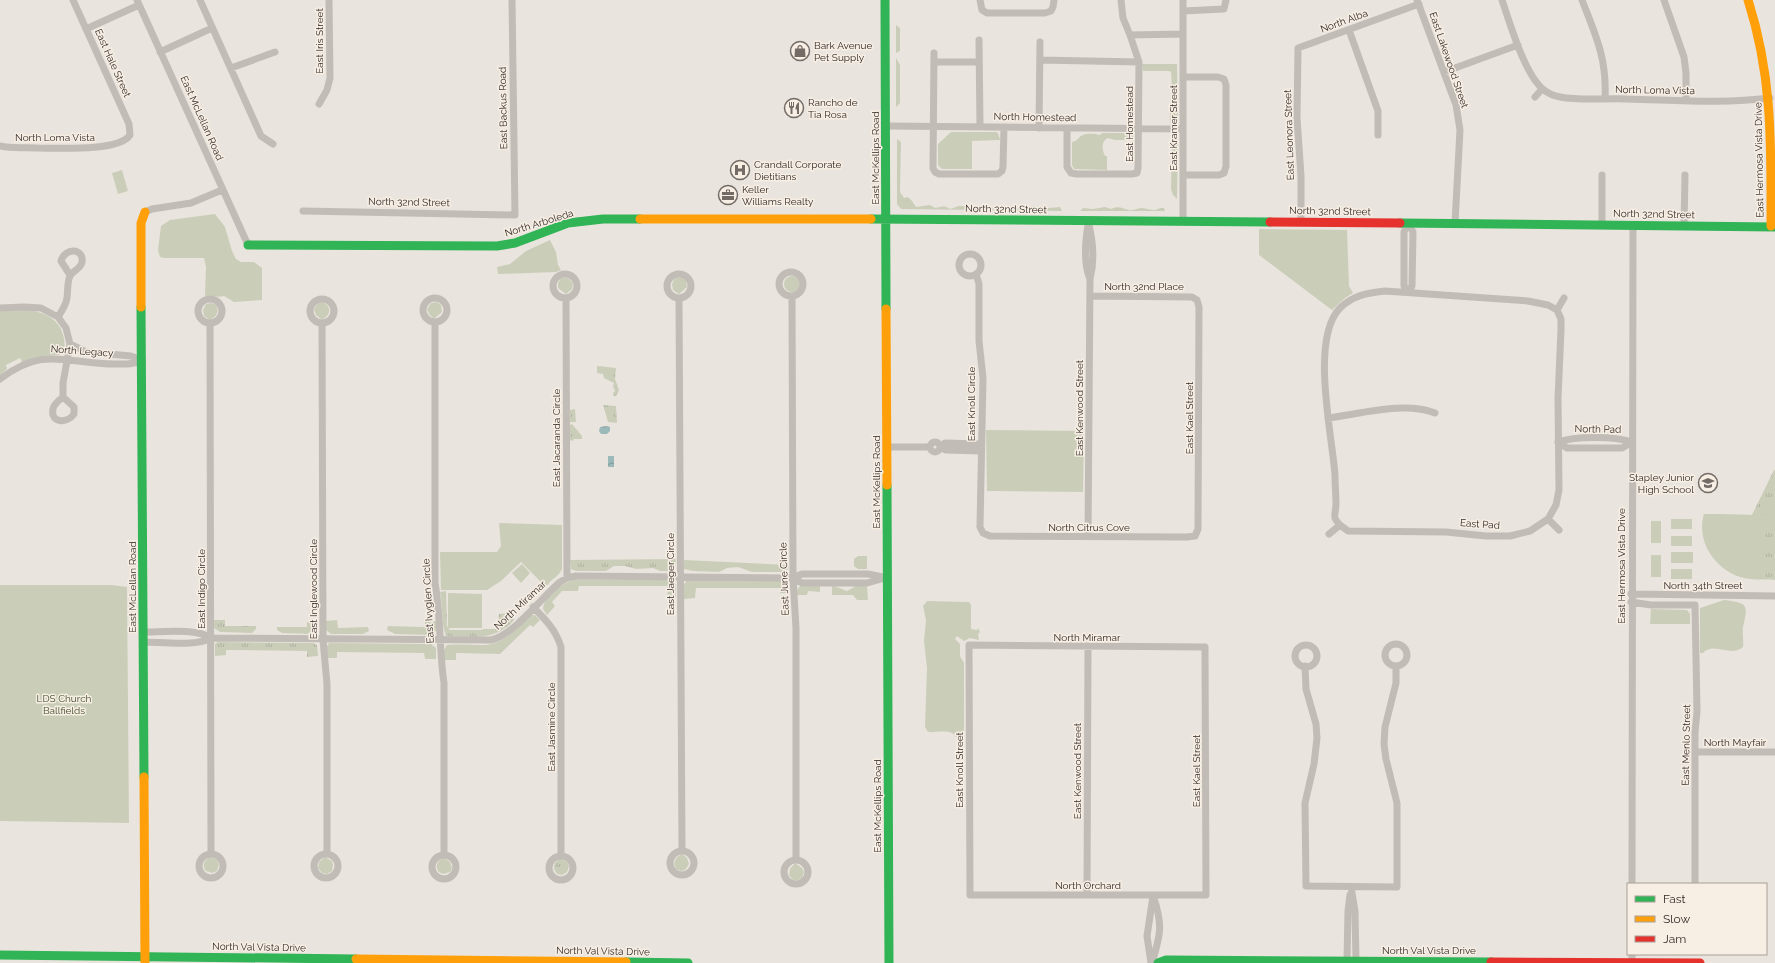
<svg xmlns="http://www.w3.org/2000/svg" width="1775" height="963" font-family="Raleway,sans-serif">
	<defs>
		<pattern id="grass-tufts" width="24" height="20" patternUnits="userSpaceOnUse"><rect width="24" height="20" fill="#caceb9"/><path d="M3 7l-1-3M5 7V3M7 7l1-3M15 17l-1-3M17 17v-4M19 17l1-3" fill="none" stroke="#aeb19f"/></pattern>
		<pattern id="water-waves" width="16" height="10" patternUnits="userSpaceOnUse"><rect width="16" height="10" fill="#9cb9b9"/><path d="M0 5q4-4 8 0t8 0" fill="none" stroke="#809796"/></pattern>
	</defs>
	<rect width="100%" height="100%" fill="#eae4de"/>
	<!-- grass -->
	<path fill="url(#grass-tufts)" d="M597 366 616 368 615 379 619 390 616 396H614L613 393 615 391 613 386 614 383 604 378 603 374 597 373Z
		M603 405 616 406 617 423 608 422Z
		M575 409 576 422H570V410Z
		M572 424 582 436V439H574L573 441 570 440V425Z
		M1774 470H1775V580C1767 579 1758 580 1750 579 1719 576 1696 544 1704 514L1752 515Z
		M676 559 675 569 671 571H660L653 568 636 569 625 566H614L606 571H576L571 569 570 560Z
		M446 591 447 626 450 630H482L483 629H498L499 614 511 613 514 620C496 641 472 637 447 636 441 630 443 602 440 592Z
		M214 620H225V626H256V629L252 633 220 632 214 628Z
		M318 621V631L313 634 282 633 277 630V627H307V622Z
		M218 642 313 643 317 645 318 656 307 657V651L226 650V655L215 656V644Z
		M560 858 567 862 569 866 567 872 562 875 557 874 554 869 555 863Z"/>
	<!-- green -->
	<path fill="#caceb9" d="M896 25 900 28V51L896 53Z
		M896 58 900 65V103L896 107Z
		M1142 64H1177L1178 118 1175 122 1170 123C1169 106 1173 89 1171 72L1169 71H1143Z
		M951 132H996L998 133 1000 140 972 141V169H942L938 165V144Z
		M1102 133H1131L1133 135 1134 140H1115L1108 138C1101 141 1102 150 1105 156H1107V170L1074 169 1072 165V142C1078 141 1078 137 1083 135 1088 133 1095 134 1100 135Z
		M1178 137 1177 199 1173 195 1171 189 1172 142 1173 139Z
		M897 139 901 142 900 192 904 198 908 197 912 201 916 207 930 205 935 208C942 207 943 205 950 209L959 206H984L986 208 997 209 1005 206 1016 209 1022 206H1034L1037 209 1060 207 1062 211 901 209 897 204Z
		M122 170 128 191 118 194 112 173Z
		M1105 207 1111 209C1119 205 1122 209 1129 210 1134 211 1138 208 1142 208 1149 209 1154 212 1160 208H1164L1165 211H1080L1083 208 1093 209Z
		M215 214 225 227 232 251 236 259 241 262H254L262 268V300L234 302 224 296C218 298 212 295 205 296L206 267 204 258H164L160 257 158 250 161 226 170 220Z
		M1259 229 1347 230 1349 286 1353 293 1345 298 1332 310 1259 255Z
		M550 240 556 252 558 265 561 270 556 272 498 274 497 267 510 264 526 251Z
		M784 284a8 8 0 1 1 16 0a8 8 0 1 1-16 0Z
		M682 277 686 281 687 287 679 294 673 290 672 284 675 278Z
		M561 278H568L573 283 572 289 566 294 558 288V283Z
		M323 302 327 305C332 311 328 316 322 320L316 315 314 309 318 303Z
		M437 302 441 305 442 312 434 319 429 314 427 309 431 303Z
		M211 303 216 305C220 312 216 317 210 320L204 316 203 310 206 304Z
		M24 310C48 311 68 324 64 351L59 355 44 356 22 362 20 358 6 365 7 369 0 375V311Z
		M986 430 1084 431 1083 492 987 491Z
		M1775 494V532L1764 521 1760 579C1726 580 1694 550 1704 514L1757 515 1764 520Z
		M1671 519H1692V529H1671Z
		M1651 521H1661V543H1651Z
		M499 523 562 525V569C558 578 550 579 548 585H544L521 562 501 581 487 590H441L440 552H497L501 546Z
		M1671 536H1692V546H1671Z
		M1671 552H1693V563H1671Z
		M1651 555H1661V577H1651Z
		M858 556H867V569H858L854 566V559Z
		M684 560 789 565 788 569 784 572H752L738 567 727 568 719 572 693 571 684 569Z
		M522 564 530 573 521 583 512 573Z
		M1671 569H1692V579H1671Z
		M574 580H671L676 584V598L668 599 667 586H579L578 591H562L552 602 555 606 547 615 543 609C544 595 562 583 574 580Z
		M687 580 784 581 788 584 789 593H780V588H696L695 598 684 599V585Z
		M0 585H112L127 587 129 823 0 821Z
		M801 585H820V592L808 591 807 595H797V590Z
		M832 585 847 591 856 586H867L868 600H857L853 595H832Z
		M448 593 482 594V628H448Z
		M1724 600C1749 603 1748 605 1743 627 1742 634 1744 640 1743 647 1731 658 1714 641 1703 653H1700V608Z
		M927 601 969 602 971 605V629L977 630 978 628 980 632 978 634 979 640 970 638 964 641 957 636 955 639 960 644V656L964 663V737H956C951 728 937 733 928 732L925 727 927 668 924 641 926 620 923 606Z
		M1651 609 1687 610 1690 614V624H1650Z
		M530 615H535L540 620 533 627 530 625 500 654 456 653V660H444V650L447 645C459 644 472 645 484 645 504 644 517 628 530 615Z
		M337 620 338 628 368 627 369 631 363 634H331L326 630V621Z
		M436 621V631L430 635 395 634 387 630 388 626 425 627V622Z
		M329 643 431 644 436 648V659H425L424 653 337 652V658H327V646Z
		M682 854 687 858 689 864 685 870 681 871 676 869C672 862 676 857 682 854Z
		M210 856 217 860 219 864 217 871 212 873 206 871C201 864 205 861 210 856Z
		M325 857 332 861 333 865 332 871 327 874 322 873 318 868 319 862Z
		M444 857 450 862 452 868 450 872 443 874 439 872C434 866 438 860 444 857Z
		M795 863 802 868 804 872 802 878 798 880H793L789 875 790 869Z"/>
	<!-- water -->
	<path fill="url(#water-waves)" d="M607 426 610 427V431L607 434H601L599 431 600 427Z
		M608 456H614V467H608Z"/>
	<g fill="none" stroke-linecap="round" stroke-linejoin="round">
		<!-- street -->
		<path stroke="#c2bcb7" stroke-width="7" d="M137 0 248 245
			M200 0 261 136 273 144
			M980 0 982 10 987 13H1045L1051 11 1053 7 1054 0
			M1183 0V221
			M1417 0 1456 105 1460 130 1455 223
			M1502 0C1510 23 1525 76 1544 90 1549 94 1554 96 1560 97 1582 101 1605 98 1627 99 1674 100 1723 104 1770 98
			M1582 0C1596 36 1607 59 1605 98
			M1664 0 1684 57 1686 73V100
			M1183 11 1224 9 1226 0
			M86 29 139 5
			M1349 30 1378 111V135
			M1130 35 1183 34
			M979 40 980 126
			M160 52 212 28
			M934 53 933 168 935 172 939 174H998L1002 171 1003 167 1004 127
			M1040 60 1139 62
			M934 62H979
			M231 68 275 52
			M1444 72 1518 45
			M1535 97 1542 89
			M319 104 327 90 330 78 329 0
			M886 126 1183 129
			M1039 128 1040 42
			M1067 128V167L1071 173 1077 174H1132L1137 173 1138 168 1139 62 1130 35 1123 18 1121 0
			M0 146C12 149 25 147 37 148 57 148 119 152 130 135L129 124 73 0
			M1183 175H1219L1224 173 1226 166V85L1224 79 1218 77H1183
			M303 211 515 215 512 0
			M145 212 152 209 191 203 222 190
			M1088 221C1093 240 1095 260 1090 279L1088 537
			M1301 222V176L1297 118 1298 48 1419 4
			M1408 223 1413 232 1412 286 1408 292 1404 286V232Z
			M1088 225C1085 243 1083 263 1090 279
			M1602 225V175
			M1684 226 1685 175
			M959 265a11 11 0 1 1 22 0a11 11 0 1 1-22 0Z
			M779 284a12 12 0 1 1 24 0a12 12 0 1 1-24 0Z
			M553 286a12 12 0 1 1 24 0a12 12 0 1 1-24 0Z
			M976 274 979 284V341L983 378 980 527 983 533 990 536 1187 537 1195 536 1198 529 1199 307 1197 300 1192 297 1090 296
			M667 286a12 12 0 1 1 24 0a12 12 0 1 1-24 0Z
			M1385 291 1528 301 1548 305 1557 310 1561 319V330L1558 398 1559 490 1556 505 1548 519 1530 531 1510 536H1486L1446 532 1348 531C1343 527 1337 524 1335 518 1334 514 1336 509 1336 505 1336 495 1335 485 1335 475 1332 434 1310 339 1340 308 1353 295 1368 293 1385 291Z
			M792 297 793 578 796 628V860
			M423 310a12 12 0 1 1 24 0a12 12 0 1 1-24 0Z
			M566 298 567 578
			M679 298 682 851
			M198 311a12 12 0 1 1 24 0a12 12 0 1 1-24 0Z
			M310 311a12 12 0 1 1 24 0a12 12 0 1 1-24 0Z
			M0 308 24 307 41 308 58 317 66 328 70 344 63 383V397C59 400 54 404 53 409 50 423 67 424 74 414V407L63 397
			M1557 310 1564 298
			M58 317C62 311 66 305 67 298 68 291 67 282 70 276 73 270 81 269 82 262 84 248 65 247 61 261L70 275
			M322 323 323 640 327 684V854
			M435 323V583C441 616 439 650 444 683V855
			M210 324 211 853
			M70 344 86 352 131 356 142 360
			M0 379C45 345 65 364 115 364 124 364 133 365 142 360
			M1328 418C1360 414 1405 401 1435 413
			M1558 442 1567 448H1622L1632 442
			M1558 442C1575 436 1615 436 1632 442
			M930 447a5 5 0 1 1 10 0a5 5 0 1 1-10 0Z
			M887 447H930
			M981 451 946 450 940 447 945 443 981 444
			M1548 519 1559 530
			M1329 534 1340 525
			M793 578 802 583H867L885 578
			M1631 594 1775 596
			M1631 602 1651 605H1695L1697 712 1695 732V884
			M533 607C545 619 556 630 561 647V856
			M143 632C162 632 196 628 211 638
			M143 642C161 642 196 647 211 638L491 640C514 635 541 598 560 582L567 578 576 576 793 578 802 574H868L887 578
			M1385 655a11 11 0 1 1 22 0a11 11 0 1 1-22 0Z
			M969 645 1205 647 1206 895H970Z
			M1295 656a11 11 0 1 1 22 0a11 11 0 1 1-22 0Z
			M1305 666 1306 689 1316 724 1317 738 1314 764 1305 803 1306 886 1397 887V803L1386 759 1384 744 1385 727 1396 683V666
			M1695 752H1775
			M670 863a12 12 0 1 1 24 0a12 12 0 1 1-24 0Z
			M199 866a12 12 0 1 1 24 0a12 12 0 1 1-24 0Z
			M314 866a12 12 0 1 1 24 0a12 12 0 1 1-24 0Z
			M432 867a12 12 0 1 1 24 0a12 12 0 1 1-24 0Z
			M549 868a12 12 0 1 1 24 0a12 12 0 1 1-24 0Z
			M784 872a12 12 0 1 1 24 0a12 12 0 1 1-24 0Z
			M1632 884 1633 225
			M1351 887 1355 911 1356 961
			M1087 895 1088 647
			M1632 954V963
			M1347 961 1348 911 1350 895
			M1151 963 1147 936 1153 896
			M1152 963C1161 933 1163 925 1153 895"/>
		<!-- fast -->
		<path stroke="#30b455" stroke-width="9" d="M885 0 886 309
			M871 219 1270 222
			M1400 223 1775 227
			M248 245 497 246 515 243 568 223 603 219H640
			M141 307 144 777
			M887 485 889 963
			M0 955 356 959
			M626 962 688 963
			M1158 963 1166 960 1491 962"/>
		<!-- slow -->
		<path stroke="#ff9f0a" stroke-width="9" d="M1748 0C1773 78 1771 146 1771 226
			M640 219H871
			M141 307V223L145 212
			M886 309 887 485
			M144 777 145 963
			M356 959 626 962"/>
		<!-- jam -->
		<path stroke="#e5322d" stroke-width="9" d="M1270 222 1400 223
			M1491 962 1700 963"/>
	</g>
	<!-- icons -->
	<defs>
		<symbol id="shop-ring" viewBox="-11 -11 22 22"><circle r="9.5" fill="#f7efe4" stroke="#726b66" stroke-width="1.5"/><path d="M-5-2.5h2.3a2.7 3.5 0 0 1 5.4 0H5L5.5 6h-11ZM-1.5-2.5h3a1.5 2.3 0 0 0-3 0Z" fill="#726b66"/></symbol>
		<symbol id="restaurant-ring" viewBox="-11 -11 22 22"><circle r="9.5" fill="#f7efe4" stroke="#726b66" stroke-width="1.5"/><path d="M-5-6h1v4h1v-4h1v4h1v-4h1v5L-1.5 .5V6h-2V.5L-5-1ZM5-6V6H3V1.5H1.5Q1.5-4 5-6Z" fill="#726b66"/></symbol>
		<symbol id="hospital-ring" viewBox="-11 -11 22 22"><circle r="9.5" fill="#f7efe4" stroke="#726b66" stroke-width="1.5"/><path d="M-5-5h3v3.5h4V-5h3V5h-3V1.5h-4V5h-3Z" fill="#726b66"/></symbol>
		<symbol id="office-ring" viewBox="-11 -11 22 22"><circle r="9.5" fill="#f7efe4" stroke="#726b66" stroke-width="1.5"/><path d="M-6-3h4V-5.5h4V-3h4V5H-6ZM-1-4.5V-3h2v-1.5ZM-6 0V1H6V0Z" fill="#726b66"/></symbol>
		<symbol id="school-ring" viewBox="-11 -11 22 22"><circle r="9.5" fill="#f7efe4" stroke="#726b66" stroke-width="1.5"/><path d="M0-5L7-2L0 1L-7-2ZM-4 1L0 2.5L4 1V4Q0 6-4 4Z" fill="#726b66"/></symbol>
	</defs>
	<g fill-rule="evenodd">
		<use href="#shop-ring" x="789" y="40" width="22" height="22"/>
		<use href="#restaurant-ring" x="783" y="97" width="22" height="22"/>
		<use href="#hospital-ring" x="729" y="159" width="22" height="22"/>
		<use href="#office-ring" x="717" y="184" width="22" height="22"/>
		<use href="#school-ring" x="1697" y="472" width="22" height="22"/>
	</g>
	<g text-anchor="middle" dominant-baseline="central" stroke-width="3" stroke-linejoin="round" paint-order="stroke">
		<!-- street labels -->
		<g font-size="10" fill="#322a26" stroke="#f7efe4">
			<text transform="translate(1344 21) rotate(-20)">North Alba</text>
			<text transform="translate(319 41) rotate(-90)">East Iris Street</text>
			<text transform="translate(1449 60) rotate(71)">East Lakewood Street</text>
			<text transform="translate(113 63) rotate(66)">East Hale Street</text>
			<text transform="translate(1655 90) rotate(1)">North Loma Vista</text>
			<text transform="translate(503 108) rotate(-91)">East Backus Road</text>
			<text transform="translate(1035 117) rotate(1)">North Homestead</text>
			<text transform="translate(202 118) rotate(66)">East McLellan Road</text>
			<text transform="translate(1129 124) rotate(-90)">East Homestead</text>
			<text transform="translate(1173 128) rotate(-90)">East Kramer Street</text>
			<text transform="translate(1289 135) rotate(-92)">East Leonora Street</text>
			<text x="55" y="137">North Loma Vista</text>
			<text transform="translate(875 158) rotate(-90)">East McKellips Road</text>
			<text transform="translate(1759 160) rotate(-91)">East Hermosa Vista Drive</text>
			<text transform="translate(409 202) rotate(1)">North 32nd Street</text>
			<text transform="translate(1006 209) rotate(1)">North 32nd Street</text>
			<text transform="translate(1330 211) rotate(1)">North 32nd Street</text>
			<text transform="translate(1654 214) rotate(1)">North 32nd Street</text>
			<text transform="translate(539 223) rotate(-17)">North Arboleda</text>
			<text x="1144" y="286">North 32nd Place</text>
			<text transform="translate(82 351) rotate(4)">North Legacy</text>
			<text transform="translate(971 404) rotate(-90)">East Knoll Circle</text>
			<text transform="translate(1079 408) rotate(-90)">East Kenwood Street</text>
			<text transform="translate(1189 418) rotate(-90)">East Kael Street</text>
			<text transform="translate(1598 429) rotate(1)">North Pad</text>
			<text transform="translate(556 438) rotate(-90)">East Jacaranda Circle</text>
			<text transform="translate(876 482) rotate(-90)">East McKellips Road</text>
			<text transform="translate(1480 524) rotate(4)">East Pad</text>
			<text x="1089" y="527">North Citrus Cove</text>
			<text transform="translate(1621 566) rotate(-90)">East Hermosa Vista Drive</text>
			<text transform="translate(670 574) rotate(-90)">East Jaeger Circle</text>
			<text transform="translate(784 579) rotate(-92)">East June Circle</text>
			<text x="1703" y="585">North 34th Street</text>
			<text transform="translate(132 587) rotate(-90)">East McLellan Road</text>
			<text transform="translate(201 589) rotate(-90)">East Indigo Circle</text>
			<text transform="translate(313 589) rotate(-90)">East Inglewood Circle</text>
			<text transform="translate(428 601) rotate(-93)">East Ivyglen Circle</text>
			<text transform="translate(520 605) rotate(-43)">North Miramar</text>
			<text x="1087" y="637">North Miramar</text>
			<text transform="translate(551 727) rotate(-90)">East Jasmine Circle</text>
			<text x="1735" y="742">North Mayfair</text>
			<text transform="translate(1686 745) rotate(-89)">East Menlo Street</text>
			<text transform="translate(959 770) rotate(-90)">East Knoll Street</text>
			<text transform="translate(1077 771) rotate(-90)">East Kenwood Street</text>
			<text transform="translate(1196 771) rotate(-90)">East Kael Street</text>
			<text transform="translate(877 806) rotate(-90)">East McKellips Road</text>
			<text x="1088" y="885">North Orchard</text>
			<text transform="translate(259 947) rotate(1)">North Val Vista Drive</text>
			<text x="1429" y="950">North Val Vista Drive</text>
			<text transform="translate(603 951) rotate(1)">North Val Vista Drive</text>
		</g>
		<!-- poi labels -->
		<g font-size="10" fill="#322a26" stroke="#f7efe4" text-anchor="start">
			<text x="814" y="45">Bark Avenue<tspan x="814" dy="12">Pet Supply</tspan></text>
			<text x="808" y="102">Rancho de<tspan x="808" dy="12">Tia Rosa</tspan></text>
			<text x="754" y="164">Crandall Corporate<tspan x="754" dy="12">Dietitians</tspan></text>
			<text x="742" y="189">Keller<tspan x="742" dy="12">Williams Realty</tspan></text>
			<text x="1694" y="477" text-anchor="end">Stapley Junior<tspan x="1694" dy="12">High School</tspan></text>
		</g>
		<!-- park labels -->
		<g font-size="10" fill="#414e2c" stroke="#f7efe4">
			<text x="64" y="698">LDS Church<tspan x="64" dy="12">Ballfields</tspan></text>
		</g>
	</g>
	<!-- legend -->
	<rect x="1627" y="883" width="140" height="72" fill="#f7efe4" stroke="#a8a098"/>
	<rect x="1635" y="896" width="20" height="6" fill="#30b455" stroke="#a8a098"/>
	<text x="1663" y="903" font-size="12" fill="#322a26">Fast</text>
	<rect x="1635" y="916" width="20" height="6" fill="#ff9f0a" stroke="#a8a098"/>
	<text x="1663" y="923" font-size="12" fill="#322a26">Slow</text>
	<rect x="1635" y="936" width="20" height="6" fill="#e5322d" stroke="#a8a098"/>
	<text x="1663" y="943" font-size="12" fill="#322a26">Jam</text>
</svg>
